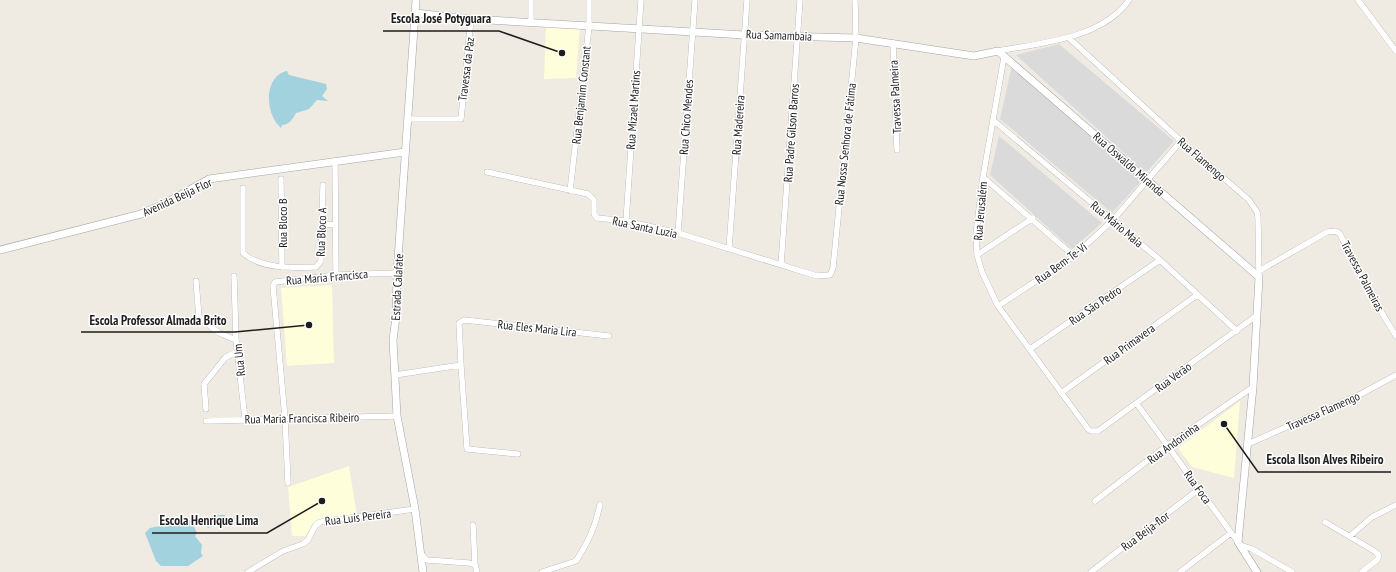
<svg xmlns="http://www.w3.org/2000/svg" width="1396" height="572" font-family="'PT Sans Narrow',sans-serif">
	<rect width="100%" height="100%" fill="#efeae2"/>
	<!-- residential -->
	<path fill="#dbdada" d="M1059 44 1174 141 1146 173 1016 55Z
		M1012 65 1144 178 1112 213 1000 119Z
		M999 136 1102 223 1072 249 990 175Z"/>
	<!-- education -->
	<path fill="#fffedb" d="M546 27H580L576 78 544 79Z
		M332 285 334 363 287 366 281 288Z
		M1240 401 1234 478 1192 467 1178 448Z
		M349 466 357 516 322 520 312 524 306 536H292L288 487Z"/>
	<!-- water -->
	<path fill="#a1d2de" d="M287 71 289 75 326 84 327 89 322 96 328 101 317 100 309 109 296 113C292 120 290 124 282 125L281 128C265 115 263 76 287 71Z
		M220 515H225L226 519 208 528 202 521 205 518Z
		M191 520 197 533 195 536 202 545 201 553 203 556 188 566H161L156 561 145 533 150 528Z"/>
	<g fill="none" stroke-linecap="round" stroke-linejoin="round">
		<defs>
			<path id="minor" d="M531 0V22
				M1358 0 1396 51
				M1069 38 1181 141 1249 200 1257 212 1258 218 1259 277
				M893 43 897 150
				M998 51C1040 43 1102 39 1129 0
				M1004 57 983 177 976 233 977 255 982 272 998 306 1088 429 1091 431H1098L1256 316
				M408 119H461L471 19
				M993 120 1160 260 1237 331
				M335 161 336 275
				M487 172 588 194 594 200V214L597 218 626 221 678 233 817 276 830 275 833 268 856 38 855 0
				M983 177 1074 256
				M281 179 282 267
				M243 188V253C261 269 293 268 316 267L321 261 323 185
				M570 191 589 26V0
				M626 221 641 0
				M322 224 335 225
				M678 233 695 0
				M729 249 747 0
				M977 255 1033 218
				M781 265 800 0
				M1259 271 1327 232 1336 231 1340 234 1368 290 1396 336
				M234 276 236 340 245 419
				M196 281 199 317 219 333 236 340
				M998 306 1074 256 1113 220 1181 141
				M1030 349 1160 260
				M461 365 467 449 518 454
				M395 375 461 365 459 323 464 320 609 336
				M1061 393 1197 295
				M1137 404 1238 542
				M206 409 204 384 225 358 237 351
				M206 421 397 416
				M1248 444 1361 394 1396 375
				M288 483 285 418 273 286 275 282 336 275 397 273
				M1095 501 1168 445 1253 387
				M1325 522 1376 552 1379 556 1377 560 1362 572
				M473 525 475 565
				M1350 536 1372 517 1396 505
				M1240 545 1252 549 1292 572
				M422 555 427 560 469 563 475 565 477 572
				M248 572 283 551 303 544 308 540 315 526 320 522 415 509
				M542 572 576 561C588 542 596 526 600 504
				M1091 572 1199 489
				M1180 572 1231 533"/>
			<path id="tertiary" d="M416 0 397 273 396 317 393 340 397 416 415 509 423 572
				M415 13 471 19 745 35 856 38 974 56 998 51 1259 277 1253 387 1238 542 1257 572
				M0 250 141 214 164 204 209 179 405 152"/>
		</defs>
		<!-- minor casing -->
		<use href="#minor" stroke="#a4a4a4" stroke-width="6"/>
		<!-- tertiary casing -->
		<use href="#tertiary" stroke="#a4a4a4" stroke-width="8"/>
		<!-- minor -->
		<use href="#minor" stroke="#fff" stroke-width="5.5"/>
		<!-- tertiary -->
		<use href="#tertiary" stroke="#fff" stroke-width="7"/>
	</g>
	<g text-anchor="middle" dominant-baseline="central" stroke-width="3" stroke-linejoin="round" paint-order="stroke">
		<!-- street labels -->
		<g font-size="12" fill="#1d1d1d" stroke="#fff">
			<text transform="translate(779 35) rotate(2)">Rua Samambaia</text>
			<text transform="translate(466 69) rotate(-83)">Travessa da Paz</text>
			<text transform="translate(581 95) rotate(-84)">Rua Benjamim Constant</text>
			<text transform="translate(895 97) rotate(-93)">Travessa Palmeira</text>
			<text transform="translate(633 110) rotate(-86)">Rua Mizael Martins</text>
			<text transform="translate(686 117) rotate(-86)">Rua Chico Mendes</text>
			<text transform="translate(738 125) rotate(-86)">Rua Madereira</text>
			<text transform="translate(791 133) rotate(-86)">Rua Padre Gilson Barros</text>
			<text transform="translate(845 144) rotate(-84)">Rua Nossa Senhora de Fátima</text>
			<text transform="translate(1202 159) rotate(41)">Rua Flamengo</text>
			<text transform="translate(1129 164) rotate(41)">Rua Oswaldo Miranda</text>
			<text transform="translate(177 197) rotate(-25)">Avenida Beija Flor</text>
			<text transform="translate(980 211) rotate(-85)">Rua Jerusalém</text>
			<text transform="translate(282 223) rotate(-90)">Rua Bloco B</text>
			<text transform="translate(1117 224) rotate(40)">Rua Mário Maia</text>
			<text transform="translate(645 227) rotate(12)">Rua Santa Luzia</text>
			<text transform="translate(321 232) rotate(-88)">Rua Bloco A</text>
			<text transform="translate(1061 263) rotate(-36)">Rua Bem-Te-Vi</text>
			<text transform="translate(1363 276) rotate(62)">Travessa Palmeiras</text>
			<text transform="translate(327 277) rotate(-5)">Rua Maria Francisca</text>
			<text transform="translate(397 287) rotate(-87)">Estrada Calafate</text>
			<text transform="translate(1095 305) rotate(-34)">Rua São Pedro</text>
			<text transform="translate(537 328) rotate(6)">Rua Eles Maria Lira</text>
			<text transform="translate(1129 344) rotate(-36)">Rua Primavera</text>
			<text transform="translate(239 360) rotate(-96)">Rua Um</text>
			<text transform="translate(1173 377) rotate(-36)">Rua Verão</text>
			<text transform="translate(1323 411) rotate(-24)">Travessa Flamengo</text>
			<text transform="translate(302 418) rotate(-1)">Rua Maria Francisca Ribeiro</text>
			<text transform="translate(1173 443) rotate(-36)">Rua Andorinha</text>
			<text transform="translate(1198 487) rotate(54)">Rua Foca</text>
			<text transform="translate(358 517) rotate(-7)">Rua Luís Pereira</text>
			<text transform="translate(1145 531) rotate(-37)">Rua Beija-flor</text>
		</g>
	</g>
	<!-- callouts -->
	<path fill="none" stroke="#1d1d1d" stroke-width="1.5" d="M562 53L499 31H383M309 325L235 332H81M1224 424L1258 472H1391M322 501L267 533H152"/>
	<g fill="#1d1d1d" stroke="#fff" stroke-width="1.5">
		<circle cx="562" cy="53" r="4"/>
		<circle cx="309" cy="325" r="4"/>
		<circle cx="1224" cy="424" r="4"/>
		<circle cx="322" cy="501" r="4"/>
	</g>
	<g font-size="13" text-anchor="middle" font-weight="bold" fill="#1d1d1d" stroke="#fff" stroke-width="3" stroke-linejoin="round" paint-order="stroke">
		<text x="441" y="23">Escola José Potyguara</text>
		<text x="158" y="325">Escola Professor Almada Brito</text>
		<text x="1325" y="464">Escola Ilson Alves Ribeiro</text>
		<text x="209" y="525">Escola Henrique Lima</text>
	</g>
</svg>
